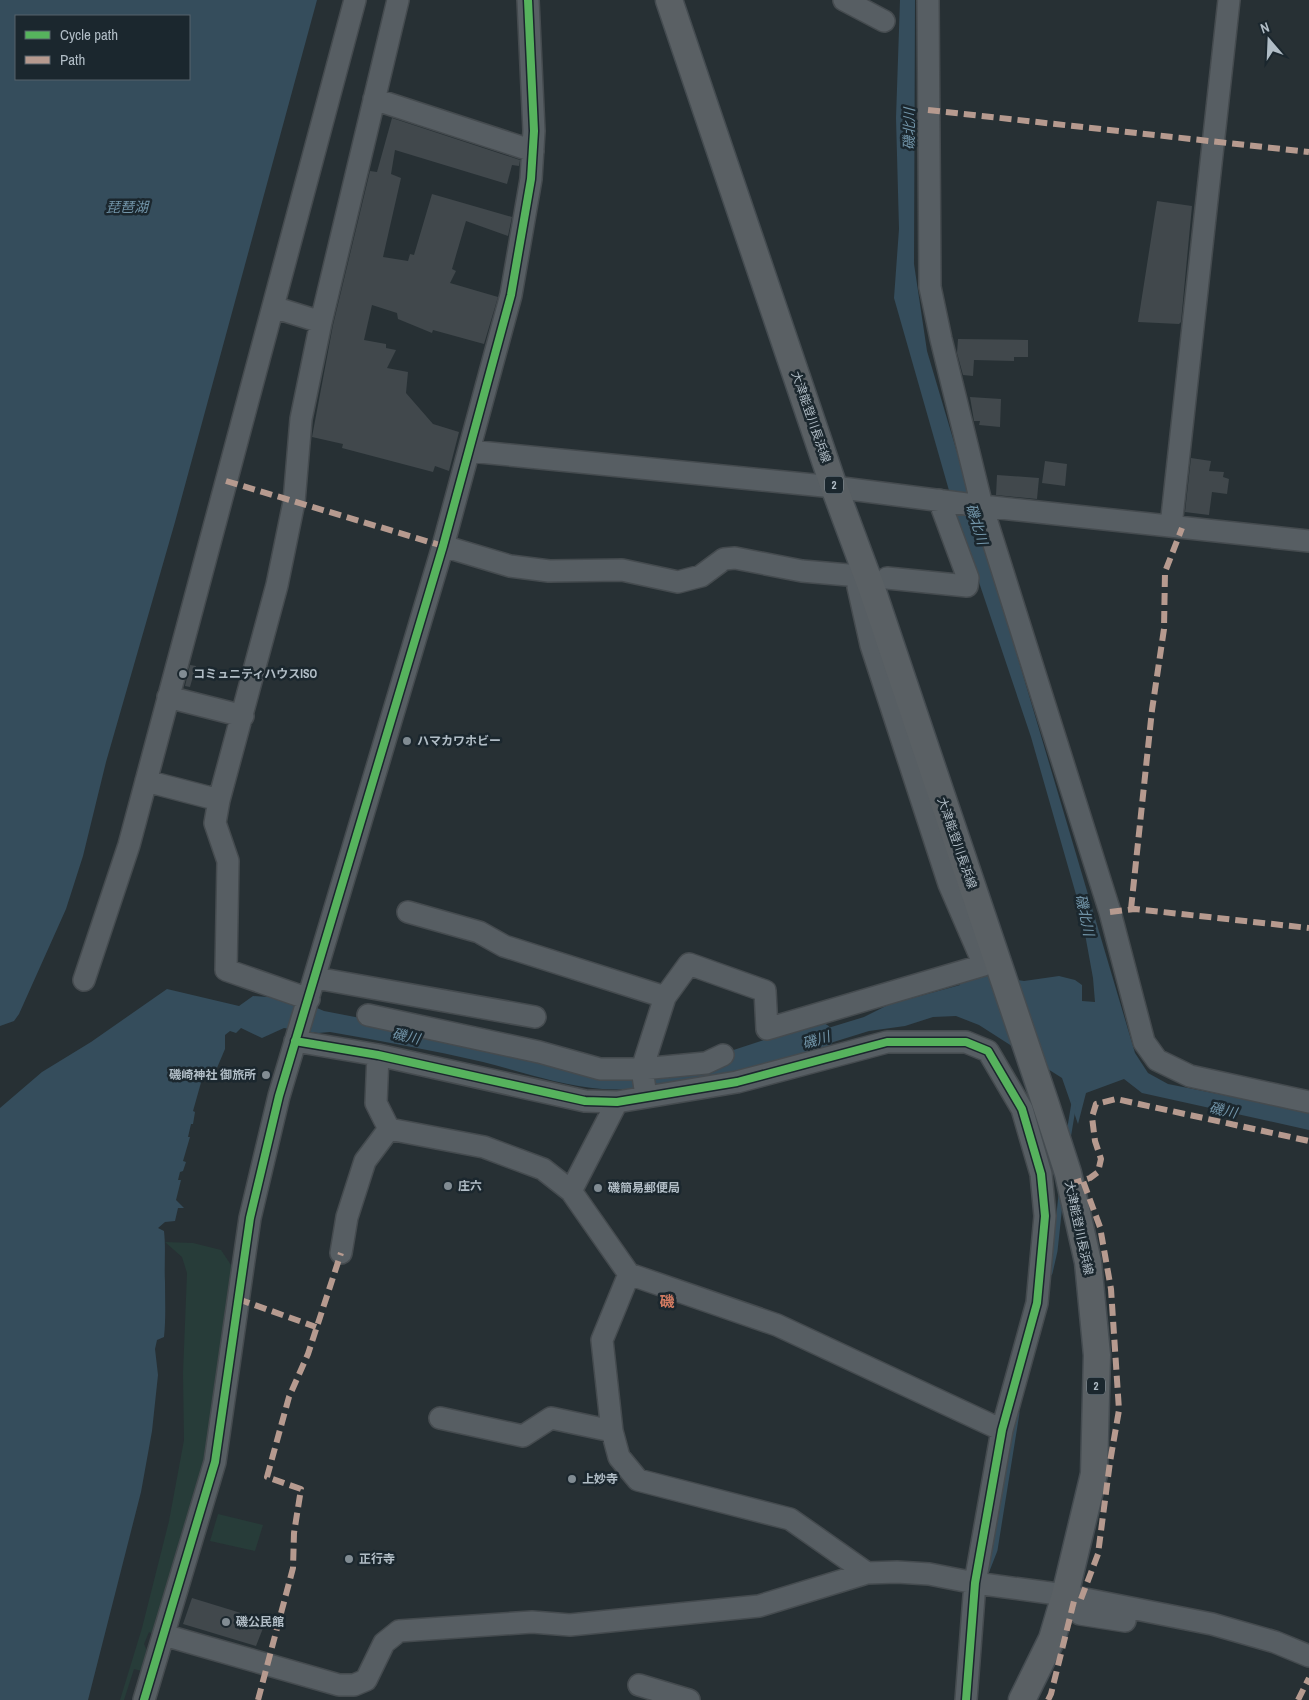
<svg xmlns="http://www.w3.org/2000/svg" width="1309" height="1700" font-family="'Archivo Narrow','Noto Sans JP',sans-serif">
	<rect width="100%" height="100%" fill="#273034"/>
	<!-- green -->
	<path fill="#273c39" d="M165 1242 193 1243 221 1250 235 1271 201 1492 153 1634 149 1632 144 1644 148 1653 142 1671 134 1669 124 1700H120L142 1628 169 1521 184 1440 183 1373 187 1273 182 1257Z
		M218 1514 263 1525 255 1551 210 1541Z"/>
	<!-- water -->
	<path fill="#354d5c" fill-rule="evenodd" d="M0 0H317L175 522 106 762 83 856 66 909 19 1014 14 1021 0 1026ZM16 16H189V79H16Z
		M900 0H915L914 264 927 351 1135 1053 1148 1073 1168 1084 1309 1112V1130L1142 1093 1124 1079 1086 1093 1078 1124 1062 1078 979 1025 956 1016 933 1017 905 1026 869 1031 798 1053 797 1049 782 1054 779 1043 864 1017 896 1001 898 1002 960 985 959 982 983 974 1024 981 1059 976 1075 980 1082 985V1001L1095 1002 1093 978 1081 912 1031 737 954 508 894 298 899 229 896 118Z
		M167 989 239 1006 253 996 296 999 324 1011 407 1027 593 1072 714 1064 752 1051 756 1064C708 1079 653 1092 602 1089 562 1086 522 1072 483 1062 432 1050 381 1041 330 1032L318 1033 284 1028 262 1038 241 1028 236 1033 230 1031 225 1035V1049L214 1075 202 1079 193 1111 195 1112 193 1124H191L188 1137H190L183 1161 186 1162 183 1171 180 1172 178 1180H181L176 1200 184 1208H178L175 1221 165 1222 158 1228 164 1231C166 1249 164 1265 165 1282 165 1301 166 1318 164 1337L157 1340 155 1349 158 1375 152 1431 141 1492 88 1700H0V1108L42 1072 91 1042Z"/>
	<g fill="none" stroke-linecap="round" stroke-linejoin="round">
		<!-- stream -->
		<path stroke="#354d5c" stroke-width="5" d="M1068 1139 1074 1103
			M1050 1273 1055 1251 1061 1195
			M986 1573 995 1550 1017 1413"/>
		<!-- river -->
		<path stroke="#354d5c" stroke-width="29" d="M716 1071 819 1037"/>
	</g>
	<!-- building -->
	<path fill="#41484c" d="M392 118 520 160 519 166 512 165 507 184 395 150 391 174 401 178 383 257 408 261 410 254 414 255 432 194 512 217 508 236 466 221 452 269 456 271 450 283 498 297 484 344 433 330 432 333 398 319 397 313 372 305 364 340 386 344V348L396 350 387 368 408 372 406 393 433 424 459 432 449 471 435 466 433 472 342 448 343 444 312 437 333 325 370 171 377 172Z
		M1157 201 1192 206 1181 322 1179 324 1138 322Z
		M958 339 1028 340V357H1014V361L974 360 973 376 963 375 957 353Z
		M970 397 1001 399 1000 427 979 425 980 421H974Z
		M1191 458 1211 461 1209 471 1224 472 1223 477 1229 479 1227 494 1212 492 1209 515 1185 512Z
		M1045 461 1067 464 1065 486 1042 483Z
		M997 475 1039 478 1037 499 996 495Z
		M190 665 196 666 190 687 185 686Z
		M192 1598 254 1617V1614L267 1618 256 1646 183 1624Z"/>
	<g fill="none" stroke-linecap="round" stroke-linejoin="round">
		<defs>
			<path id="minor" d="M844 0 884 21
				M928 0 930 287 941 339 982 506 1110 912 1144 1042 1157 1060 1190 1076 1309 1102
				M374 99 533 151
				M273 307 321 322
				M469 451 834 487 982 506 1309 541
				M1171 526 1229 0
				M443 546 510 566 549 571 622 570 678 582 701 576 724 559 735 558 802 571 848 575
				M887 578 967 586 968 578 939 500
				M168 697 243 716
				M146 781 219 800
				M408 912 479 932 504 946 665 997 642 1069 646 1096
				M316 978 535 1017
				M84 980 129 845 355 0
				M665 997 689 964 765 991 767 1029 984 965 949 884 871 645 858 587
				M309 999 226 970 228 861 215 823 219 800 277 585 294 502 301 419 321 322 398 0
				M368 1015 539 1052 600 1069H642L706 1063 723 1055
				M295 1041 378 1055 585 1101 617 1102 737 1082 887 1042H966L988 1051 1022 1109 1041 1174 1045 1216 1037 1303 1002 1430 975 1583 966 1700
				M378 1055 376 1103 389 1129
				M617 1102 571 1191 629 1274
				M341 1253 347 1217 365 1161 389 1129 484 1147 543 1169 571 1191
				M440 1418 523 1436 551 1418 612 1431
				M867 1573 790 1519 638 1480 619 1457 612 1431 602 1340 629 1274 777 1325 1002 1430
				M1080 1614 1125 1621
				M164 1635 339 1685H354L366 1680 384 1643 399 1631 532 1622 570 1625 759 1606 867 1573 897 1572 929 1574 975 1583 1065 1595 1212 1624 1275 1642 1309 1656
				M639 1685 689 1700
				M144 1700 215 1462 250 1218 279 1096 443 546 511 295 531 179 534 131 528 0"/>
			<path id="major" d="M669 0 834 487 872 589 1045 1102 1068 1173 1088 1262 1097 1355 1094 1474 1065 1595 1052 1639 1022 1700"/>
		</defs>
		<!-- minor casing -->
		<use href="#minor" stroke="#454b4f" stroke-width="24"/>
		<!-- major casing -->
		<use href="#major" stroke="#454c51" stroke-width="29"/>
		<!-- minor -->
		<use href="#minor" stroke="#575e63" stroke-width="21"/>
		<!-- major -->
		<use href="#major" stroke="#5a6064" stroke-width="26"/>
		<!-- quiet -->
		<path stroke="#b69a8f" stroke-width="6" stroke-dasharray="12 6" stroke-linecap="butt" d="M928 110 1309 152
			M226 481 443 546
			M1131 909 1152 710 1164 629 1165 572 1182 528
			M1110 912 1135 909 1309 928
			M1070 1184 1090 1178 1098 1172 1101 1159 1095 1141 1092 1117 1096 1104 1116 1099 1309 1141
			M238 1299 316 1327
			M1081 1599 1098 1554 1110 1462 1119 1410 1111 1289 1100 1227 1083 1181
			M258 1700 293 1568 294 1533 301 1489 267 1477 289 1397 308 1354 341 1253
			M1048 1700 1051 1694 1075 1597
			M1298 1700 1309 1678"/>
		<defs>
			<path id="cycleway" d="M295 1041 378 1055 585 1101 617 1102 737 1082 887 1042H966L988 1051 1022 1109 1041 1174 1045 1216 1037 1303 1002 1430 975 1583 966 1700
				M144 1700 215 1462 250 1218 279 1096 443 546 511 295 531 179 534 131 528 0"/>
		</defs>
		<!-- cycleway casing -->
		<use href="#cycleway" stroke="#1b272e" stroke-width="11"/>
		<!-- cycleway -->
		<use href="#cycleway" stroke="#56b35d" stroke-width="8"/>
	</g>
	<!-- markers -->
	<g fill="#818c93" stroke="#1b272e" stroke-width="2">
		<circle cx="183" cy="674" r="5"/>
		<circle cx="407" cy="741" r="5"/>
		<circle cx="266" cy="1075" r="5"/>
		<circle cx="448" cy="1186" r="5"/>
		<circle cx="598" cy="1188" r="5"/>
		<circle cx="572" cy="1479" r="5"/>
		<circle cx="349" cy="1559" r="5"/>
		<circle cx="226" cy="1622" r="5"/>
	</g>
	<g text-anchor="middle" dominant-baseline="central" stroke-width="5" stroke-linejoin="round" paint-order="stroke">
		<!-- shield labels -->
		<g fill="#1b272e" stroke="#849098" stroke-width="1">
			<rect x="825" y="476.5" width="18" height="17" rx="4"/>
			<rect x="1087" y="1377.5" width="18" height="17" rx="4"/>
		</g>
		<g font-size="11" font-weight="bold" fill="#b1bdc6">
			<text x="834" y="485">2</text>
			<text x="1096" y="1386">2</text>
		</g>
		<!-- street labels -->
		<g font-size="12" fill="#b1bdc6" stroke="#1b272e">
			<text transform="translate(811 417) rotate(71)">大津能登川長浜線</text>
			<text transform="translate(957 843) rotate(71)">大津能登川長浜線</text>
			<text transform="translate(1079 1228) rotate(78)">大津能登川長浜線</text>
		</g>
		<!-- poi labels -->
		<g font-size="12" font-weight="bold" fill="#b1bdc6" stroke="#1b272e" text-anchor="start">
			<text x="193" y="674">コミュニティハウスISO</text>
			<text x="417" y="741">ハマカワホビー</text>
			<text x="256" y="1075" text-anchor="end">磯崎神社 御旅所</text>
			<text x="458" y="1186">庄六</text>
			<text x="608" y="1188">磯簡易郵便局</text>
			<text x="582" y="1479">上妙寺</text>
			<text x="359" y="1559">正行寺</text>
			<text x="236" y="1622">磯公民館</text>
		</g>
		<!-- water labels -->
		<g font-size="14" font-style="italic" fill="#7295a9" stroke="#1b272e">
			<text transform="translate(909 129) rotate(-89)">磯北川</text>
			<text x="127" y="207">琵琶湖</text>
			<text transform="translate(977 524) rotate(73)">磯北川</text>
			<text transform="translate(1085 915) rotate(78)">磯北川</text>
			<text transform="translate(406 1036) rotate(12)">磯川</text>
			<text transform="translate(816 1040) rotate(-17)">磯川</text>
			<text transform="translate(1223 1110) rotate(12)">磯川</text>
		</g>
		<!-- quarter labels -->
		<g font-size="15" font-weight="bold" fill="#d07a61" stroke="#1b272e">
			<text x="667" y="1301">磯</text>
		</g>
	</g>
	<!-- legend -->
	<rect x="15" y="15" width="175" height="65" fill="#1b272e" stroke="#57636b"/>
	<rect x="25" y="31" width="25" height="8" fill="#56b35d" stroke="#57636b"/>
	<text x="60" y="40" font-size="15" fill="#b1bdc6">Cycle path</text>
	<rect x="25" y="56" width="25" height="8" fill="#b69a8f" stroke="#57636b"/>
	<text x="60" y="65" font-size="15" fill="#b1bdc6">Path</text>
	<!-- north arrow -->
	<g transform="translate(1269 40) rotate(341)" stroke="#1b272e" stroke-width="4" paint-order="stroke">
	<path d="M0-4L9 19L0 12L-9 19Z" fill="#b1bdc6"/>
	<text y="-8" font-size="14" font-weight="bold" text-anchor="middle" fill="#b1bdc6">N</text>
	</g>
</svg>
